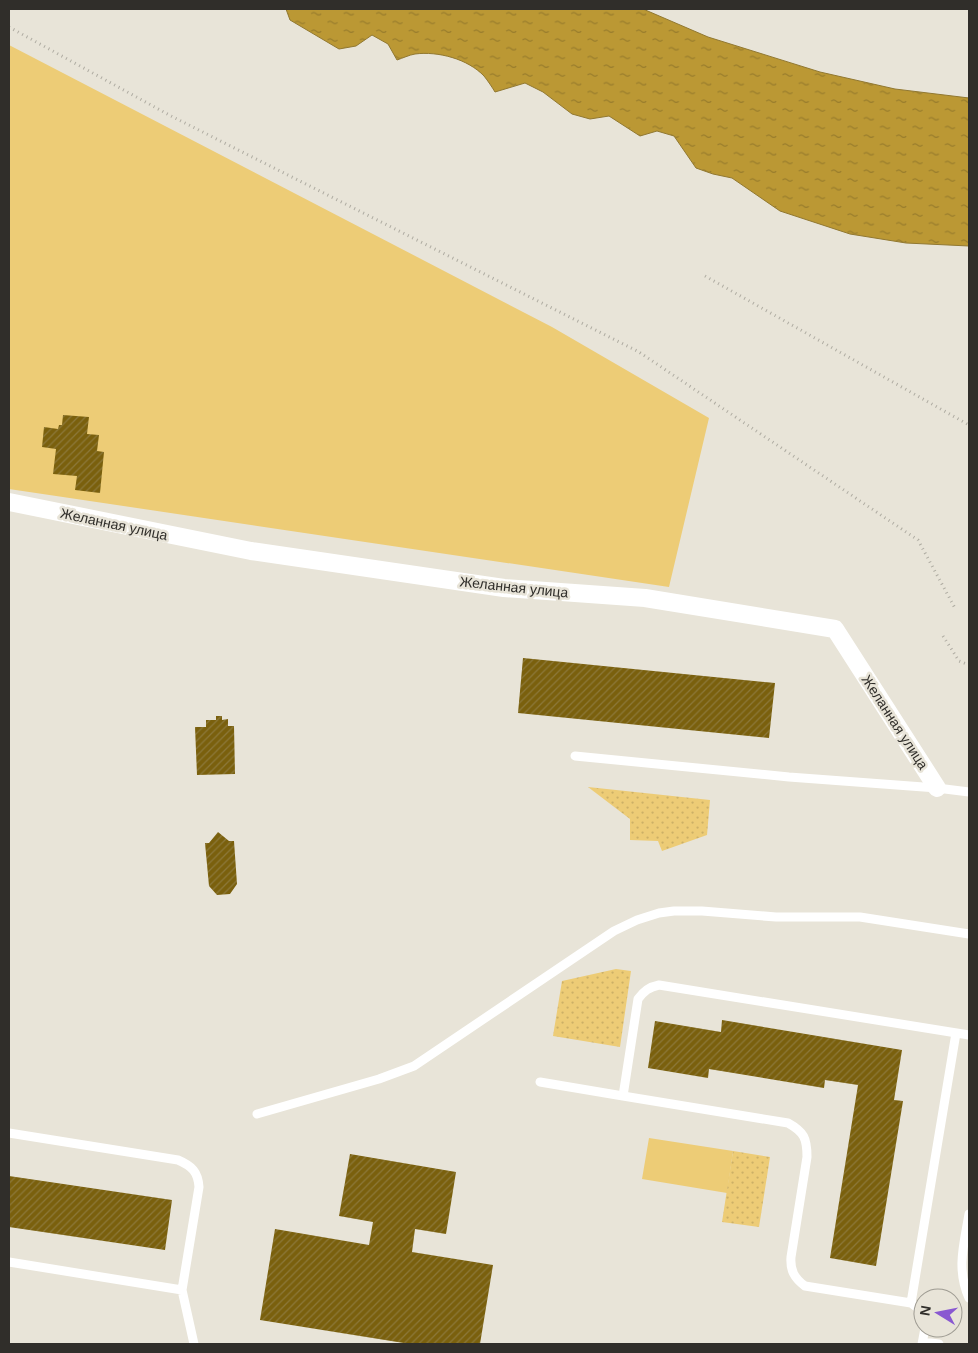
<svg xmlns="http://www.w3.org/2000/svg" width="978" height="1353" font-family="Arial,sans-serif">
	<defs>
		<pattern id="park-dots" width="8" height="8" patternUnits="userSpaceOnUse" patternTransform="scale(1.25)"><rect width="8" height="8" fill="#edcc76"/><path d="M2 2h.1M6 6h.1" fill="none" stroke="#ccb066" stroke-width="1.8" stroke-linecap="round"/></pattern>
		<pattern id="water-ripples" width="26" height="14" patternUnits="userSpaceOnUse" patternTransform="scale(1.25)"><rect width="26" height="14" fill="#bb9834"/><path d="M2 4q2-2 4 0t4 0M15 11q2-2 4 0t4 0" fill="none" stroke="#987c2c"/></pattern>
		<pattern id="building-hatch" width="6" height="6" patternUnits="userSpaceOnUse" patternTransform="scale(1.25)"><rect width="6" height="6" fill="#7a600d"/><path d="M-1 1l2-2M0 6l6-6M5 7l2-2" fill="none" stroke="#8c783a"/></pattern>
	</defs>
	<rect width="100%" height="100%" fill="#e8e4d8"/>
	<!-- green -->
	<path fill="#edcc76" d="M9 45 552 327 709 418 669 587 9 489Z
		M649 1138 733 1151 727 1193 642 1179Z"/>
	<!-- park -->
	<path fill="url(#park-dots)" d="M588 787 710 800 707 835 662 851 658 841 630 840V819Z
		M616 969 631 971 620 1047 553 1036 562 981Z
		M733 1151 770 1157 759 1227 722 1222Z"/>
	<!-- water -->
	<path fill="url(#water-ripples)" stroke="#917831" d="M286 9H643L708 37 820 72 895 89 969 98V246L906 243 850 234 780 211 732 178 713 174 696 168 674 136 657 131 640 136 609 116 590 119 572 114 543 92 525 83 495 92C492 87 488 81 484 76 468 59 438 51 415 54 409 55 403 58 397 60L388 44 372 35 356 46 339 49 290 20Z"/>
	<!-- building -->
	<path fill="url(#building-hatch)" d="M63 415 89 417 87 434 99 435 97 451 104 452 100 493 75 490 77 476 53 474 56 449 42 447 44 427 58 429 59 425H62Z
		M523 658 775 683 769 738 518 713Z
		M216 716H222V720L228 719V726H234L235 774 197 775 195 727H206V720H216Z
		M218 832 229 841H234L237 884 230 894 217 895 209 886 205 843H209Z
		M722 1020 902 1050 894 1100 903 1101 876 1266 830 1258 858 1085 825 1080 824 1088 709 1069 708 1078 648 1068 655 1021 721 1032Z
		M350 1154 456 1172 446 1234 415 1229 412 1252 493 1265 480 1344H410L260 1320 275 1229 369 1245 373 1222 339 1216Z
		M9 1176 172 1200 165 1250 9 1227Z"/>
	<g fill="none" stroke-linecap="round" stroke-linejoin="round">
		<!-- path -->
		<path stroke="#afaca2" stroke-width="3" stroke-dasharray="1 4" stroke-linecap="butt" d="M9 27 171 116 639 352 918 540 956 610
			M705 276 969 425
			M943 636 959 661 969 665"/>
		<!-- lane -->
		<path stroke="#fff" stroke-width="9" d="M575 756 789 777 937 788 969 792
			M540 1082 623 1096
			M257 1114 379 1079 414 1066 614 931 637 920 659 913 674 911H702L776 917H860L969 934
			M9 1133 178 1160C192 1166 198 1172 199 1187L182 1290 194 1344
			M969 1214C964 1244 956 1269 969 1298
			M9 1262 182 1290
			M911 1303 956 1033
			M923 1317 918 1308 911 1303 805 1286C794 1278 790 1270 791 1257L807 1157C807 1138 804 1132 788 1123L623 1096 638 999C644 991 649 987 659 985L969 1035
			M923 1342 939 1344
			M922 1344 925 1328"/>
		<!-- street -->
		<path stroke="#fff" stroke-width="18" d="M9 502 251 551 504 588 645 598 835 629 937 788"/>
	</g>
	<g text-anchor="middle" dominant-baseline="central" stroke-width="5" stroke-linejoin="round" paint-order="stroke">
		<!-- street labels -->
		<g font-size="14" fill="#302e2a" stroke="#e8e4d8">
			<text transform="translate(114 524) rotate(12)">Желанная улица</text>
			<text transform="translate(514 587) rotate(6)">Желанная улица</text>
			<text transform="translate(895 722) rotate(57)">Желанная улица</text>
		</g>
	</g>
	<!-- border -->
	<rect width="978" height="1353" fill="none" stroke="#302e2a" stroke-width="20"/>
	<!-- north arrow -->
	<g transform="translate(938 1313) rotate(280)"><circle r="24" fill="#e8e4d8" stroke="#9e9b92"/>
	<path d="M0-4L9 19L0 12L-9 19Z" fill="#8958d1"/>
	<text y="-8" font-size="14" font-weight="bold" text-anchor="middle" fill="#302e2a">N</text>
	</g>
</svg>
